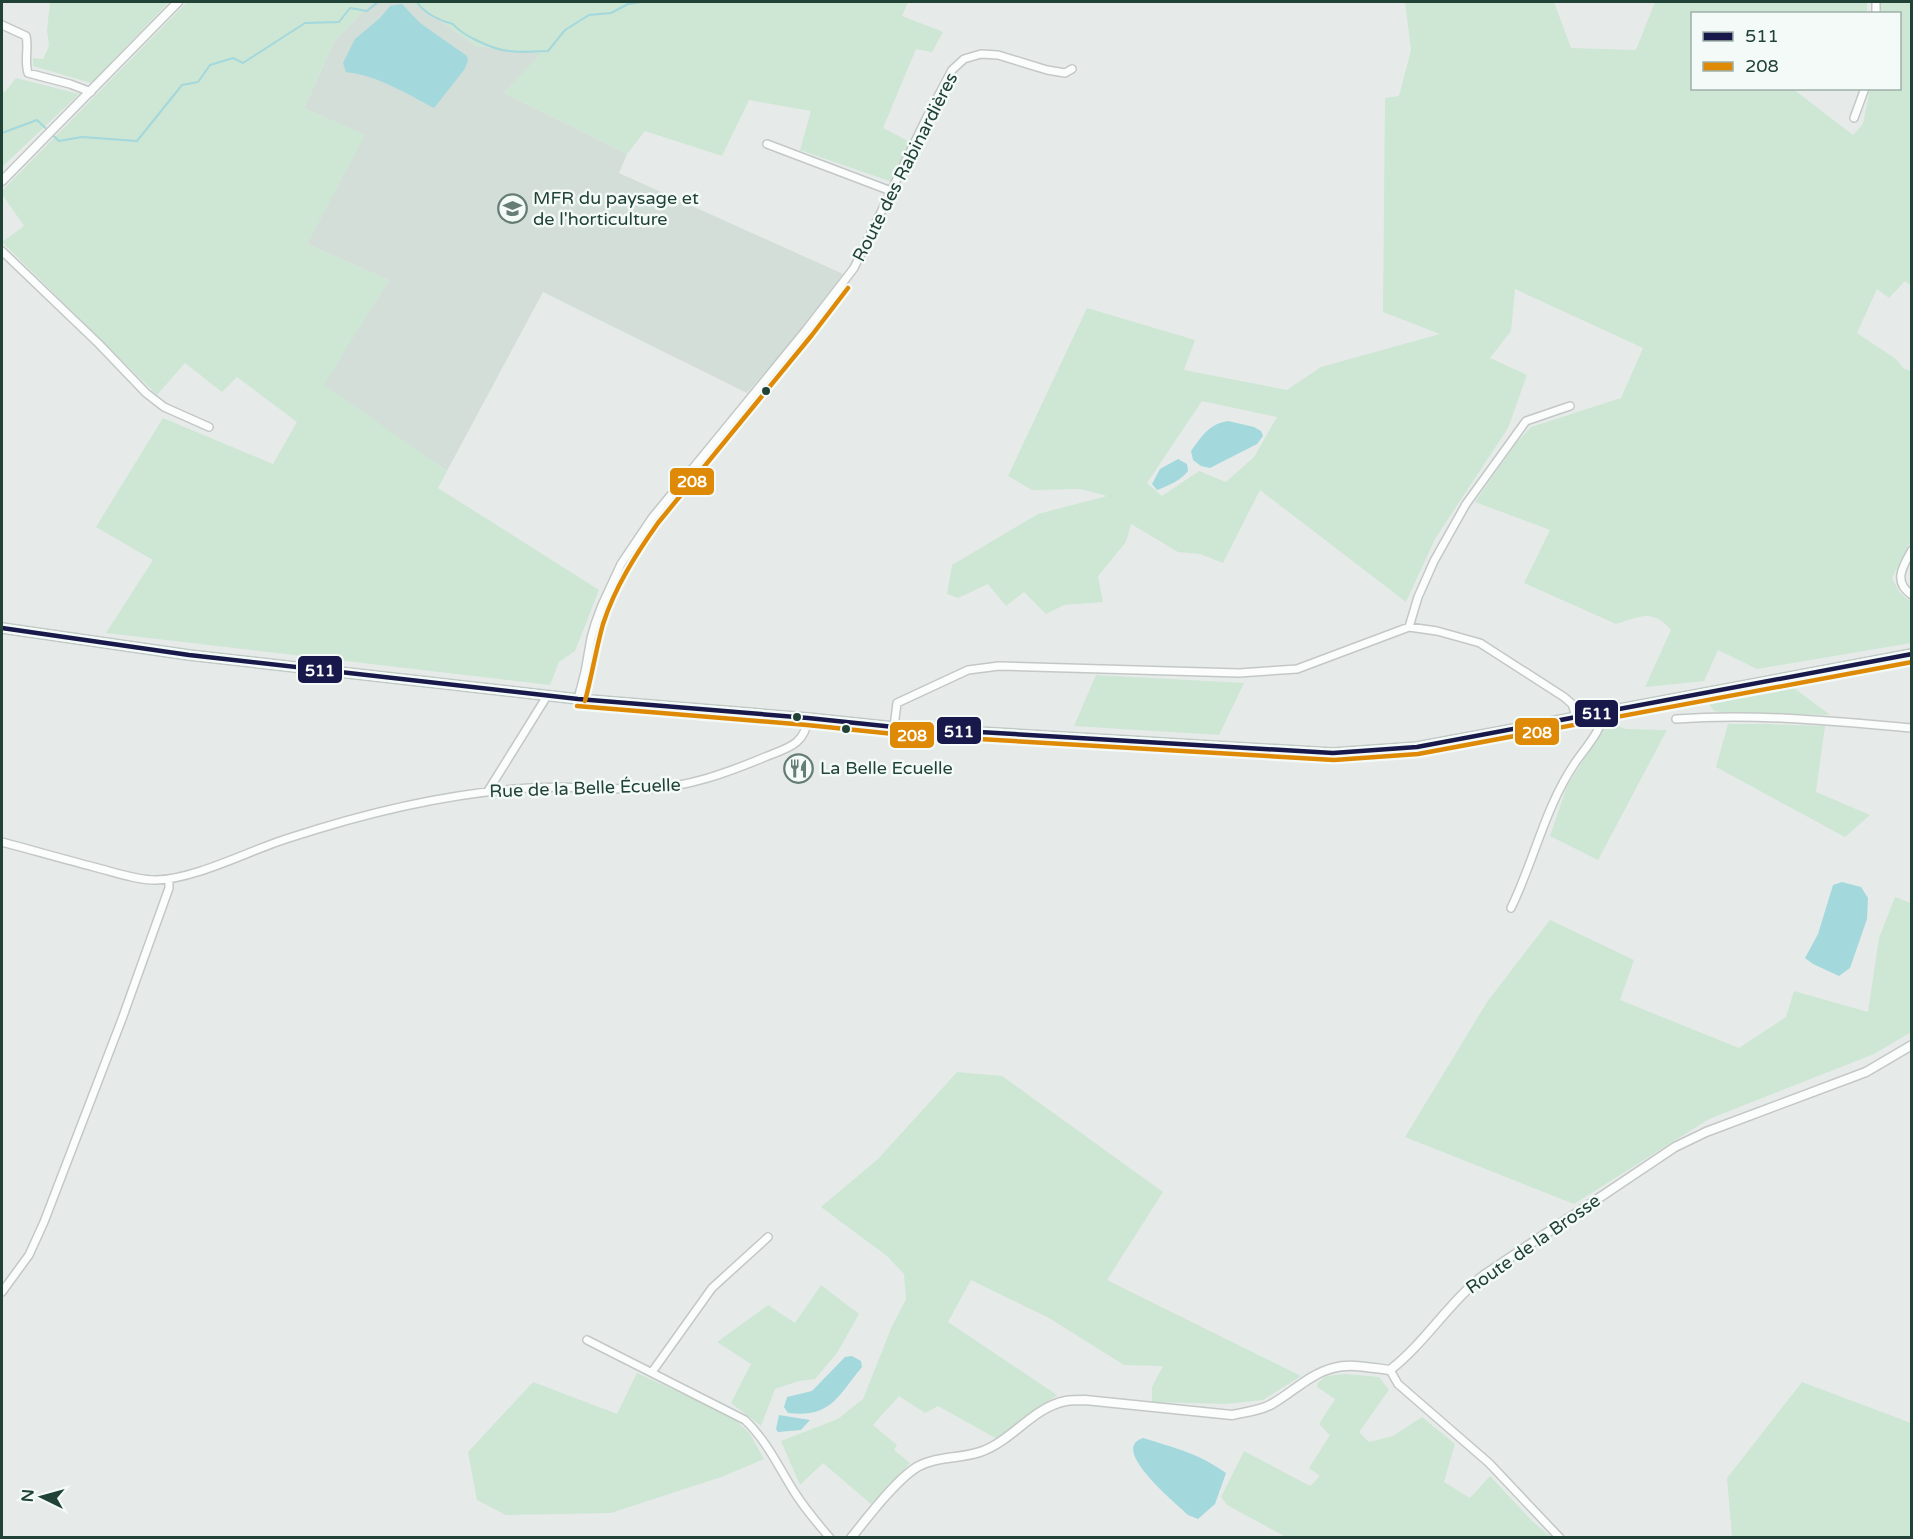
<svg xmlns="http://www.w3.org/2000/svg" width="1913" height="1539" font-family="'Varela Round',sans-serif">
	<rect width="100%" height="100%" fill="#e6ebe9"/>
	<!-- built -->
	<path fill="#d3ded8" d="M372 2H414L476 46 542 53 504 93 627 154 619 173 843 274 794 338 747 393 543 292 447 471 323 385 389 280 307 244 364 135 304 108 335 40Z"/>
	<!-- green -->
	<path fill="#cee6d4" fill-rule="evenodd" d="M50 2H169L91 83 33 66V58L43 59 49 46 47 30Z
		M187 2H372L335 40 304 108 365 135 307 244 389 280 324 385 447 471 438 488 599 590 575 651 559 662 550 685 106 633 153 560 96 527 163 418 273 464 297 422 237 377 222 392 185 363 157 395 2 242 24 226 2 194V191Z
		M414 2H908L902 16 943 32 932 52 916 49 883 128 910 142 892 182 800 150 811 111 749 100 722 156 645 131 627 154 504 93 541 53 476 46Z
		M1405 2H1554L1571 48 1636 50 1655 2H1867V13L1692 14V88L1793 89 1853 135 1863 124 1870 89 1900 88V14L1880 13 1881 2H1911V285L1905 281 1889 298 1877 289 1857 333 1896 359 1904 369 1911 371V541L1892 578 1900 593 1911 602V643L1757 669 1718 650 1704 681 1645 687 1671 630C1652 608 1640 617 1616 624L1524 583 1550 530 1475 502 1516 443 1531 427 1621 398 1643 348 1515 289 1511 331 1490 358 1527 375 1508 428 1435 539 1406 602 1260 490 1223 563 1200 554 1178 552 1131 524 1126 542 1098 576 1103 602 1064 605 1046 614 1024 592 1006 606 988 584 958 598 947 594 952 565 1038 514 1107 496 1081 489 1032 490 1008 476 1087 308 1195 340 1184 370 1287 390 1321 367 1440 334 1383 312 1385 98 1399 96 1411 50ZM1202 401 1277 417 1254 457 1226 482 1199 471 1162 496 1147 483Z
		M16 78 79 94 2 167V91L5 92Z
		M1096 675 1244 683 1219 735 1074 726Z
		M1790 685 1830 715 1719 712 1714 711 1708 702Z
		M1608 722 1626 729 1667 730 1598 860 1550 836 1567 786Z
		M1728 724H1767L1825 726 1816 792 1870 815 1845 837 1716 767Z
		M1895 897 1911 903V1032L1874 1054 1709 1119 1574 1204 1405 1137 1487 1002 1550 920 1634 960 1620 1000 1739 1048 1786 1017 1794 991 1868 1012 1879 938Z
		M957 1072 1002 1076 1163 1192 1107 1280 1301 1376 1263 1400 1225 1404 1152 1402V1387L1163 1366 1124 1365 1049 1318 971 1280 948 1322 1057 1395 997 1439 938 1406 925 1413 899 1396 873 1425 897 1445 894 1450 910 1463 871 1504 823 1463 800 1485 781 1441 838 1419 863 1399 892 1326 906 1299 904 1274 887 1256 821 1207 878 1159Z
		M821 1285 859 1314 837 1353 815 1379 799 1381 775 1389 761 1426 731 1403 751 1364 717 1342 768 1305 795 1323Z
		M637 1373 733 1417 750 1434 764 1459 724 1476 611 1513 506 1515 477 1500 468 1452 533 1382 617 1414Z
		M1346 1374 1379 1377 1389 1390 1359 1432 1369 1442 1393 1436 1422 1417 1455 1444 1444 1482 1470 1498 1490 1476 1532 1521 1551 1537H1286L1227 1505 1221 1497 1244 1451 1310 1486 1320 1476 1309 1468 1330 1435 1319 1424 1335 1399 1317 1387 1318 1383 1326 1376Z
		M1802 1382 1911 1423V1537H1732L1727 1478Z"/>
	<!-- water -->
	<path fill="#a3d8dd" d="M402 4 420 23 467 56 468 61 464 70 434 108C405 93 379 76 346 72L343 63 355 39 380 18 390 6Z
		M1228 421 1254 427 1261 431 1263 436 1257 444 1210 468 1201 466 1193 460 1191 451C1202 436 1209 424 1228 421Z
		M1178 459 1187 464 1188 471C1181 480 1168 486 1157 490L1152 484 1160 469Z
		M1842 882 1861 887 1868 898 1867 919 1850 968 1839 976 1813 964 1805 958 1818 934 1833 885Z
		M852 1356 861 1361 862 1367C837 1397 831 1418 788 1413L784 1407 787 1397 812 1391 845 1357Z
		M779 1415 810 1420 801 1430 778 1432 776 1429Z
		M1143 1438C1175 1448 1198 1453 1226 1473L1215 1504 1198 1519 1188 1515C1177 1504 1108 1449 1143 1438Z"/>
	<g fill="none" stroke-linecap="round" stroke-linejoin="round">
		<!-- stream -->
		<path stroke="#a3d8dd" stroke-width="2" d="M417 2C424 13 440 21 453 24 461 35 494 50 509 51 521 53 535 51 548 51L565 30 589 15 611 13 628 4 642 2
			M2 133 37 120 59 141 82 137 137 141 182 85 198 82 210 65 233 58 243 63 305 23 339 22 350 8 367 11 378 2"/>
		<defs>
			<path id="minor" d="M1876 2V14
				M2 25 26 36C29 48 24 60 28 73L70 84 91 92
				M1854 118 1865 88
				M767 144 891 191
				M2 251 99 344 146 393 164 407 209 427
				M1912 550C1903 566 1892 582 1912 595
				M1409 627 1418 597 1434 561 1466 504 1526 421 1570 406
				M578 699 585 672 591 638 595 624 602 605 621 564 652 518 806 330 854 268 927 117 952 70 964 59 981 54 998 55 1047 70 1065 73 1072 69
				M1676 719C1755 713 1833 721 1912 728
				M894 727 897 703 968 670 999 666 1239 673 1297 669 1409 627 1437 631 1480 643 1564 697 1572 704 1576 716
				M488 791 547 696
				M2 842C32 850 63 859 94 867 114 872 135 880 156 880 196 879 250 850 289 838 368 812 447 793 529 788 568 785 607 790 647 789 688 787 727 773 765 757 787 748 805 745 808 718
				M1511 908C1534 861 1545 807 1575 763 1585 748 1602 731 1604 711
				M2 1292 29 1255 44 1222 122 1019 169 888V879
				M587 1340 745 1420C767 1441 779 1468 795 1493 805 1509 818 1524 830 1538
				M1390 1370 1398 1384 1489 1463 1560 1538
				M652 1372 712 1288 768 1237"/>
			<path id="tertiary" d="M2 181 178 2
				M851 1538C867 1518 896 1480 917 1467 936 1456 959 1459 980 1452 1011 1442 1033 1407 1066 1401 1072 1400 1079 1400 1085 1400L1232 1415C1245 1412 1260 1411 1272 1404 1293 1392 1310 1374 1333 1368 1351 1363 1371 1368 1390 1370 1425 1343 1448 1303 1484 1275L1675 1147 1706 1132 1866 1072 1912 1045"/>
			<path id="secondary" d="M2 628 189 655 578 699 808 718 894 727 1333 753 1417 747 1912 654"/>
		</defs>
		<!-- minor casing -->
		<use href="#minor" stroke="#c3c8c6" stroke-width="10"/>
		<!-- tertiary casing -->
		<use href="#tertiary" stroke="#c3c8c6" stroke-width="11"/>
		<!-- secondary casing -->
		<use href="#secondary" stroke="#c1c9c6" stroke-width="12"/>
		<!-- minor -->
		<use href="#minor" stroke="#fbfcfc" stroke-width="7"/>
		<!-- tertiary -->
		<use href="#tertiary" stroke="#fbfcfc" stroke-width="8"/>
		<!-- secondary -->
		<use href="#secondary" stroke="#fbfcfc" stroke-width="9"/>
		<defs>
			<path id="bus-1" d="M2 628 189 655 578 699 808 718 894 727 1333 753 1417 747 1912 654"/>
			<path id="bus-2" d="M585 701C592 675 596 649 603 624 615 587 636 554 658 523L812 335 848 288
				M577 706 807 725 894 734 1334 760 1418 754 1912 662"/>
		</defs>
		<!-- bus-1 casing -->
		<use href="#bus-1" stroke="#f4faf7" stroke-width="9"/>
		<!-- bus-2 casing -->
		<use href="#bus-2" stroke="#f4faf7" stroke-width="9"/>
		<!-- bus-1 -->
		<use href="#bus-1" stroke="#18194a" stroke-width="4.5"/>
		<!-- bus-2 -->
		<use href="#bus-2" stroke="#de8a06" stroke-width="4.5"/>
	</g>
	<!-- icons -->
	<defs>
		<symbol id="school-ring" viewBox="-11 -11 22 22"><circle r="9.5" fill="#f4faf7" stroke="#657d75" stroke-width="1.5"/><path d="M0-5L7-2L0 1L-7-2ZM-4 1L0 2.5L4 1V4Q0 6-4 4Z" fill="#657d75"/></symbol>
		<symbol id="restaurant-ring" viewBox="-11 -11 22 22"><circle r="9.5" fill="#f4faf7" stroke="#657d75" stroke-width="1.5"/><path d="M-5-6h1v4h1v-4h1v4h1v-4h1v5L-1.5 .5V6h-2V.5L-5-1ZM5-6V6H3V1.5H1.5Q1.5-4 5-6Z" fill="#657d75"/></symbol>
	</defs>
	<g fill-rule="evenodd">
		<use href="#school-ring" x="496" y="192" width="33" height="33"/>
		<use href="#restaurant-ring" x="782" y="752" width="33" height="33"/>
	</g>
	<!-- markers -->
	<g fill="#204237" stroke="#f4faf7" stroke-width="2">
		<circle cx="766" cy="391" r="5"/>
		<circle cx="797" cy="717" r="5"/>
		<circle cx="846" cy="729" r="5"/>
	</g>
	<g text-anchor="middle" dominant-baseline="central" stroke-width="5" stroke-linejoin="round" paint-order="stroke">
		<!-- street labels -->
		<g font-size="18" fill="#204237" stroke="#f4faf7">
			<text transform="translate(905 167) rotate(-63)">Route des Rabinardières</text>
			<text transform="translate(585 788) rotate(-2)">Rue de la Belle Écuelle</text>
			<text transform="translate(1533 1244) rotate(-35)">Route de la Brosse</text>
		</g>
		<!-- poi labels -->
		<g font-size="18" fill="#204237" stroke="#f4faf7" text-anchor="start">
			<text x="533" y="198">MFR du paysage et<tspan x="533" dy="21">de l'horticulture</tspan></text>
			<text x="820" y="768">La Belle Ecuelle</text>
		</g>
	</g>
	<g stroke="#f4faf7" stroke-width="2">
		<rect x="669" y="467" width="46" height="29" rx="6" fill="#de8a06"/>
		<rect x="297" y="655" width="46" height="29" rx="6" fill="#18194a"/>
		<rect x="1574" y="699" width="45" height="29" rx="6" fill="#18194a"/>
		<rect x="936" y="716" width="46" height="29" rx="6" fill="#18194a"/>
		<rect x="1514" y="717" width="46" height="29" rx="6" fill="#de8a06"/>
		<rect x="889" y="721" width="46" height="28" rx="6" fill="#de8a06"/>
	</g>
	<g font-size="16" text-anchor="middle" font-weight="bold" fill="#fff">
		<text x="692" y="487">208</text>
		<text x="320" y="676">511</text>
		<text x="1597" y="719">511</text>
		<text x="959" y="737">511</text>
		<text x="1537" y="738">208</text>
		<text x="912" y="741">208</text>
	</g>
	<!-- border -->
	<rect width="1913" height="1539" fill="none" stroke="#204237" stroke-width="6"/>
	<!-- legend -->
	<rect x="1691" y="12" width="210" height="78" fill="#f4faf7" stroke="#9fb0aa" stroke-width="1.5"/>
	<rect x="1703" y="32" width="30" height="9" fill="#18194a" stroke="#9fb0aa" stroke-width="1.5"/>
	<text x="1745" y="42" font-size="18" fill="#204237">511</text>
	<rect x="1703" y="62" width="30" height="9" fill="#de8a06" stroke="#9fb0aa" stroke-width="1.5"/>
	<text x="1745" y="72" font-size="18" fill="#204237">208</text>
	<!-- north arrow -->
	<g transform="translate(42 1497) rotate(275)" stroke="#f4faf7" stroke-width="4.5" paint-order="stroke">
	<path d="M0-4.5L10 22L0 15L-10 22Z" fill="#204237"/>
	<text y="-9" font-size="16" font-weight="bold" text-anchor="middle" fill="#204237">N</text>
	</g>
</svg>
